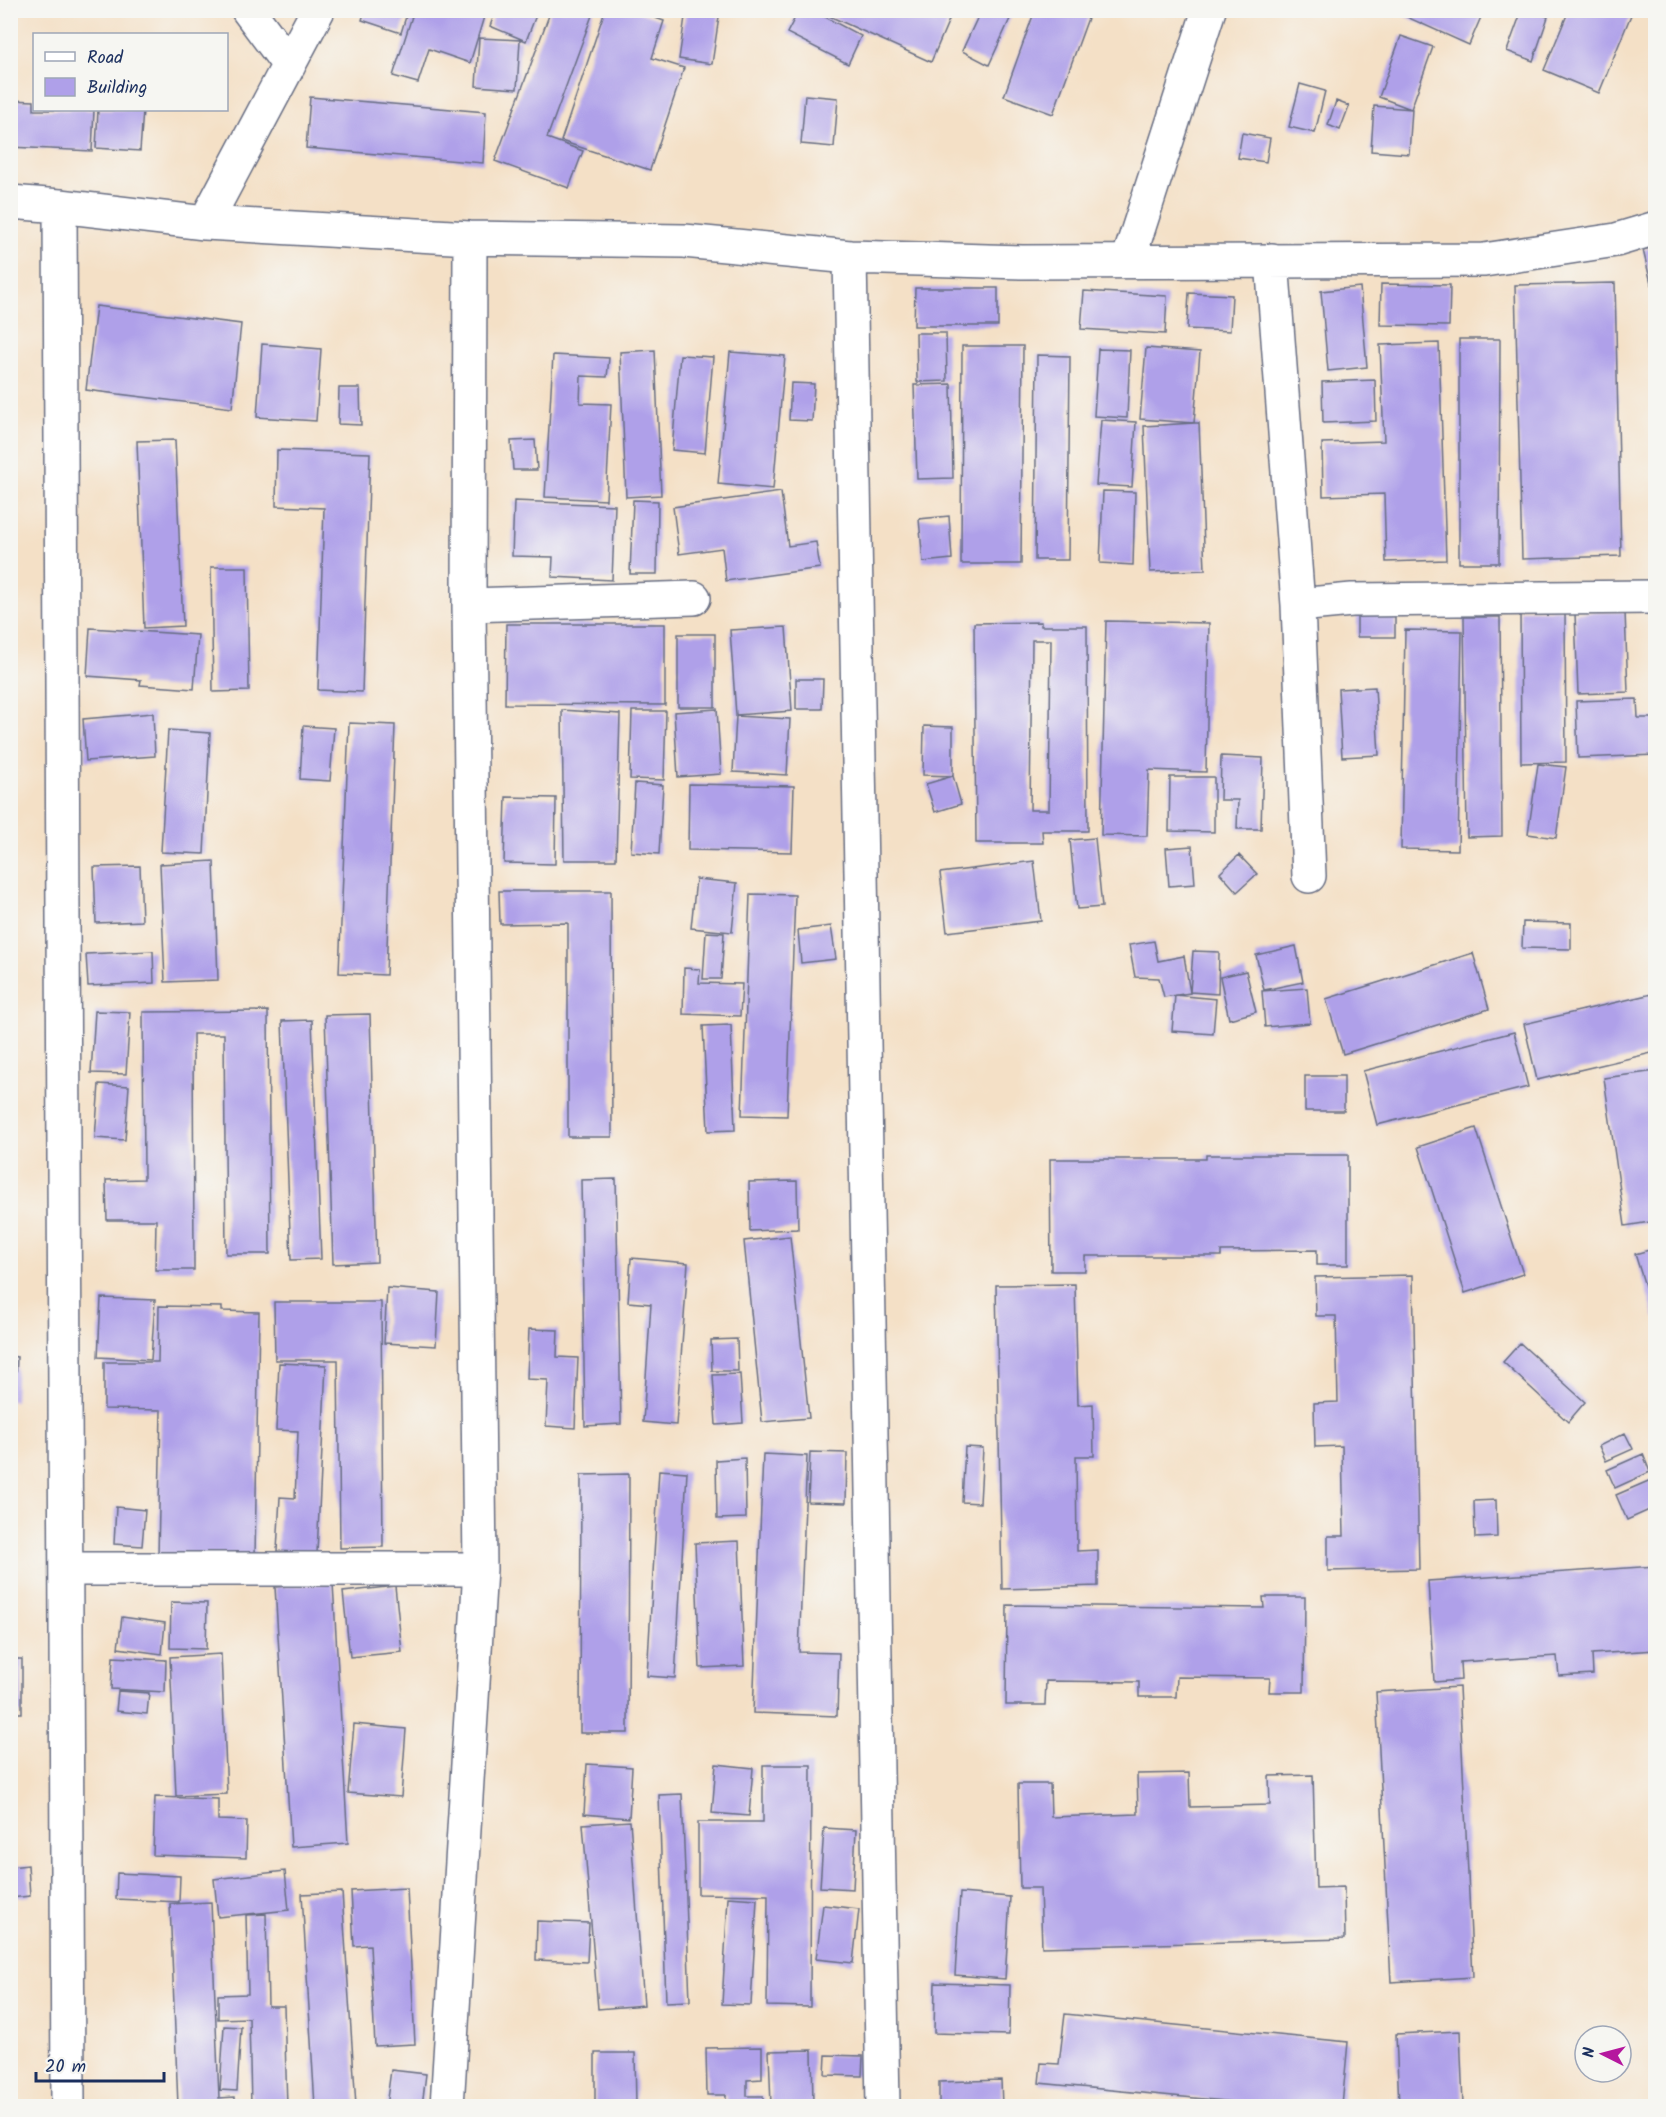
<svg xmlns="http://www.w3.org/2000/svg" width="1666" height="2117" font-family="Kalam,sans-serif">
	<rect width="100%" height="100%" fill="#f6f6f2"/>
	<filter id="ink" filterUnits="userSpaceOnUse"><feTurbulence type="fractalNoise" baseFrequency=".0167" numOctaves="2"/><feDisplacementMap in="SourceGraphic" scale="12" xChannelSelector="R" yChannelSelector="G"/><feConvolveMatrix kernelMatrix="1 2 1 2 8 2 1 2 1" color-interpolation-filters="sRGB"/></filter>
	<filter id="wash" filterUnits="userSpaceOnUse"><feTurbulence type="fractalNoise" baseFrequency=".008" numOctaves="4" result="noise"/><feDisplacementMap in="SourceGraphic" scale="24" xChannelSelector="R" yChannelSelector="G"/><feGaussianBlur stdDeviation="1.35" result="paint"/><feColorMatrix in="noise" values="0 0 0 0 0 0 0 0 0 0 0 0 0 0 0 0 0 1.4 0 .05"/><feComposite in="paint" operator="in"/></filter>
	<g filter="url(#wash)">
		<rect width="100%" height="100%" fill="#f4e0c6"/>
		<g id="blocks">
			<!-- building -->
			<path fill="#afa0e9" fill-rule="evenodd" d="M365 10H408L401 33 362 20Z
				M414 10H486L470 63 429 49 418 83 393 76Z
				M496 10H538L526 41 490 26Z
				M551 10H594L547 138 583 151 569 188 495 161Z
				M605 10H633L664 21 652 58 684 68 650 170 561 141Z
				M686 10H720L712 64 679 59Z
				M799 10H812L861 36 848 64 787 33Z
				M816 10H941L951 15 931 62Z
				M981 10H1014L989 65 962 51Z
				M1035 10H1091L1053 114 1004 96Z
				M1402 10H1484L1469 45 1400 14Z
				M1522 10H1530L1548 17 1533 61 1507 51Z
				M1569 10H1633L1599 93 1544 70Z
				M1401 36 1433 47 1411 109 1379 97Z
				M479 38 520 40 517 89 476 86Z
				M1300 84 1325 91 1315 133 1289 127Z
				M805 95 838 98 834 147 801 144Z
				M310 97 486 112 483 163 306 148Z
				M10 100 34 101V110H94L92 151 10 147Z
				M1336 101 1349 106 1340 130 1328 125Z
				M1374 106 1412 109 1409 154 1371 151Z
				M98 110H143L140 151 96 148Z
				M1242 133 1270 138 1266 162 1238 158Z
				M1656 246V286L1652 287 1643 250Z
				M1615 283 1621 556 1522 559 1515 285Z
				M1381 284 1450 285 1449 326 1380 325Z
				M1360 287 1367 367 1328 371 1321 291Z
				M915 288H998V326H914Z
				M1084 291 1167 296 1165 334 1081 329Z
				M1189 293 1232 295 1230 331 1187 329Z
				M96 306 241 324 232 408 86 390Z
				M916 333H946L947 381 917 382Z
				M1459 339H1500L1499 563H1459Z
				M1439 343 1446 560 1386 562 1384 494 1323 496 1322 443 1384 441 1380 345Z
				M262 344 321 349 316 421 257 417Z
				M962 346H1023L1021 564H961Z
				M1146 348 1200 352 1194 423 1140 419Z
				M1098 349 1130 350 1127 418 1094 416Z
				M655 350 661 495 626 497 620 352Z
				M730 352 785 356 773 489 718 484Z
				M553 355 609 358 607 377 581 376 580 403 611 404 606 500 545 497Z
				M680 355 713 357 705 453 672 450Z
				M1037 355 1070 356 1068 560H1035Z
				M1375 380 1376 421 1323 423 1322 382Z
				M791 383 814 384 812 421 789 420Z
				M951 384 953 478 917 479 914 385Z
				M339 388H360L361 425 338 424Z
				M1101 420 1136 422 1132 487 1096 485Z
				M1195 423H1199L1205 570 1150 572 1144 426Z
				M175 440 183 626 144 628 137 441Z
				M535 440 537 470H513L511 441Z
				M277 450 370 453 362 692 318 690 324 508 276 506Z
				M1103 491 1135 492 1133 565 1100 563Z
				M781 492 788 546 816 542 820 568 726 581 722 548 679 554 673 507Z
				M633 500 658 501 657 574H630Z
				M514 501 615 505 612 580 552 577 553 557 512 556Z
				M949 516 952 559 923 562 919 519Z
				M211 567H247L249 691 213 692Z
				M1520 610H1565L1566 762 1521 763Z
				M1357 612H1395V637H1357Z
				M1625 612 1628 692 1578 694 1575 613Z
				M1464 617H1500L1502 836 1467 837Z
				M1106 621 1209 623 1206 772 1149 770 1147 836 1101 835Z
				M1041 622V626H1087L1088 831H1042L1043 843H976L974 623ZM1032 640H1051L1049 810H1030Z
				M506 624H665V705L505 704Z
				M786 627 792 711 736 715 730 630Z
				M90 628 198 635 194 689 140 685 141 680 87 676Z
				M1405 630 1462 631 1458 850 1401 849Z
				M678 634H715V707H678Z
				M796 679H823L822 709H796Z
				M1375 687 1379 755 1342 757 1338 689Z
				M1637 699 1638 718H1656V755L1578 758 1576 701Z
				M717 709 721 774 678 777 674 712Z
				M562 710 620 714 616 860H564Z
				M632 711H666L664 780 630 779Z
				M153 713 155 756 86 761 83 719Z
				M736 716 790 719 787 775 733 772Z
				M349 723 395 725 386 975 339 973Z
				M303 726 334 728 330 781 300 779Z
				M924 726 953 727V776L961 804 935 812 926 784 953 776 923 775Z
				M168 730 210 733 204 854 161 852Z
				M1221 756 1263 758 1261 829H1237L1238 800H1220Z
				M1538 764 1566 767 1556 838 1528 834Z
				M1170 777H1214V832L1169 831Z
				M635 783 663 785 659 854 631 852Z
				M689 784 794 786 792 852 688 850Z
				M506 797 556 798 555 864 504 863Z
				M1095 838 1102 907 1077 909 1070 840Z
				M1192 846 1195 884 1169 886 1166 848Z
				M1239 855 1257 874 1237 892 1220 873Z
				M214 861 218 980 165 982 160 864Z
				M1034 861 1041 921 947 932 940 873Z
				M140 866 142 921 96 923 94 867Z
				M696 879 737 883 732 932 691 928Z
				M499 891H611L612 1137H568V923L500 924Z
				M750 894 795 895 787 1116 742 1115Z
				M1523 922 1571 923V949L1522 948Z
				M831 926 836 959 801 963 798 930Z
				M706 932 724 933 721 979H703Z
				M1154 941 1158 961 1184 956 1190 993 1164 997 1159 978 1135 977 1129 945Z
				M1296 946 1303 982 1264 990 1256 955Z
				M153 951 154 983 88 986 86 954Z
				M1193 951 1219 952 1218 994 1190 992Z
				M1473 953 1489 1009 1343 1054 1326 999Z
				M684 968 700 969 699 983 742 984 740 1016 683 1014Z
				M1246 971 1256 1012 1229 1019 1220 977Z
				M1307 988 1310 1023 1265 1027 1262 991Z
				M1656 993V1052L1537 1080 1524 1024Z
				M1175 995 1216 999 1213 1034 1172 1031Z
				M95 1011 130 1012 126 1074 91 1073Z
				M268 1011 270 1254H226L224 1034H193L194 1270H155L156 1220H107L106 1180 144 1179 143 1012Z
				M370 1014 377 1262 333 1264 325 1015Z
				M312 1020 321 1259 291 1260 282 1021Z
				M731 1025 735 1130 708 1131 703 1026Z
				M1514 1032 1528 1087 1377 1125 1363 1071Z
				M1656 1071V1221L1625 1226 1604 1078Z
				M1305 1076H1344V1111H1305Z
				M99 1084 129 1086 125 1140 95 1138Z
				M1476 1128 1523 1274 1465 1293 1418 1147Z
				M1206 1155H1348V1265H1317V1250L1221 1251V1256H1085V1271H1051L1050 1159H1206Z
				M616 1179 621 1424 585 1426 581 1180Z
				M797 1181 798 1229 750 1231 749 1182Z
				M790 1236 809 1418 762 1422 744 1241Z
				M1656 1248V1318H1655L1635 1254Z
				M631 1258 688 1263 676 1425 643 1422 651 1304 628 1302Z
				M1413 1275 1419 1569 1328 1571V1536H1344L1342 1446 1315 1447 1314 1403 1338 1402 1336 1316H1316L1315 1277Z
				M1075 1284 1078 1405 1093 1404 1094 1456H1076L1077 1551 1098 1550V1586L1002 1589 996 1285Z
				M387 1288 439 1292 436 1346 384 1343Z
				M101 1298 155 1300 151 1360 98 1357Z
				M274 1302H381L383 1547 340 1548 338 1360H275Z
				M159 1306 222 1307V1311L259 1312 255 1558 158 1556 161 1410 104 1409V1362H158Z
				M529 1329 558 1330 557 1357 578 1358 575 1428 546 1426 548 1380 527 1379Z
				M737 1339 738 1371H712L711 1340Z
				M1520 1343 1585 1402 1568 1422 1503 1362Z
				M10 1356 17 1357 15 1401H10Z
				M279 1363 326 1365 317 1553 277 1551 280 1497 295 1498 298 1431 276 1430Z
				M740 1374 743 1423 716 1425 713 1375Z
				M1625 1433 1633 1449 1606 1461 1599 1446Z
				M965 1447 983 1448 980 1503 962 1502Z
				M810 1452 847 1453 846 1503 808 1502Z
				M763 1454 807 1456 799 1652 839 1653 837 1716 753 1713Z
				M1643 1454 1650 1472 1615 1488 1607 1470Z
				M745 1458 746 1518 717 1519 716 1460Z
				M659 1470 687 1472 675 1678 647 1676Z
				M629 1474 628 1733H580L581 1475Z
				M1653 1479 1656 1484V1507L1627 1520 1616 1495Z
				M1496 1500 1497 1537 1475 1538 1474 1501Z
				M116 1507 145 1510 142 1546 114 1544Z
				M739 1541 744 1666 700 1668 695 1543Z
				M1656 1566V1650L1592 1654 1593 1674 1559 1676 1557 1656 1460 1662 1461 1680 1434 1682 1428 1581Z
				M333 1583 348 1843 291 1847 275 1587Z
				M395 1586 402 1652 350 1657 343 1592Z
				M1263 1597H1305L1304 1692H1269L1270 1678 1177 1677 1176 1697H1139V1682L1046 1681 1045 1705H1006L1007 1605 1264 1608Z
				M171 1602 207 1603 206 1649 170 1648Z
				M122 1617 165 1623 162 1654 118 1648Z
				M221 1654 227 1794 176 1796 170 1657Z
				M113 1657 166 1660 165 1692 111 1689Z
				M10 1659H22V1713H10Z
				M1459 1687 1473 1977 1391 1982 1376 1692Z
				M118 1691 149 1693 147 1714 116 1711Z
				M354 1724 406 1729 401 1797 348 1793Z
				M587 1764 632 1767 629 1818 584 1814Z
				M716 1764 753 1768 749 1816 712 1813Z
				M763 1765H811L810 2007 767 2006 768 1895 698 1894V1822H763Z
				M1189 1773 1190 1807 1270 1805 1269 1776 1313 1775 1316 1888 1344 1887 1345 1939 1042 1947 1040 1888H1020L1018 1784H1050L1051 1817 1138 1814 1137 1774Z
				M682 1794 690 2001 666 2002 659 1795Z
				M155 1797 218 1799V1820L247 1821 246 1858 153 1855Z
				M630 1821 644 2005 598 2009 583 1824Z
				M824 1828 856 1830 853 1889 820 1887Z
				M28 1865 30 1896 10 1898V1867Z
				M285 1871 289 1910 218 1917 214 1879Z
				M117 1873 180 1876 179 1902 116 1899Z
				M407 1888 415 2044 375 2046 370 1945 354 1946 351 1891Z
				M342 1892 356 2106H315L302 1894Z
				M960 1893 1010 1897 1005 1979 955 1975Z
				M728 1897 757 1899 751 2005 722 2004Z
				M211 1902 219 2098 235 2097V2106H178L170 1904Z
				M823 1905 859 1909 853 1963 816 1959Z
				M266 1914 268 2006H284L287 2106H251L249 2018 218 2019V1995L248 1994 246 1915Z
				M537 1921 589 1923 587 1962 536 1960Z
				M935 1983 1010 1985 1009 2035 934 2033Z
				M1065 2014 1348 2042 1342 2106H1277L1039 2083 1041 2063 1059 2064Z
				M224 2026 241 2027 237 2091 220 2090Z
				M1460 2031 1463 2106H1399L1396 2034Z
				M762 2047V2079L747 2080V2096H763V2106H726V2095H707L706 2048Z
				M812 2050 813 2106H771L769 2051Z
				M595 2053H635L636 2106H595Z
				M826 2055 863 2056 862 2076 825 2075Z
				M391 2070 426 2074 422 2106H386Z
				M1001 2080 1002 2106H939V2082Z"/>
		</g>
	</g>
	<g filter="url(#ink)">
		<use href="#blocks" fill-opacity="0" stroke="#676d82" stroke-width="1.5"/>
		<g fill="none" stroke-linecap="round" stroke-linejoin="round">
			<defs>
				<path id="minor" d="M248 10 289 65
					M10 202 60 206 205 223 470 238 684 241 850 257 1022 262 1484 260 1616 240 1656 228
					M60 206 68 2106
					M205 223 318 10
					M850 257 883 2106
					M1272 260 1298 605 1352 600 1656 597
					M1128 261 1209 10
					M469 605 694 598
					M1298 605 1309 876
					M66 1569H480
					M447 2106 480 1569 469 605 470 238"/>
			</defs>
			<!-- minor casing -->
			<use href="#minor" stroke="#676d82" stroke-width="36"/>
			<!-- minor -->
			<use href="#minor" stroke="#fff" stroke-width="33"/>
		</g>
	</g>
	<!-- margin -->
	<rect width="1666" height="2117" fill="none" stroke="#f6f6f2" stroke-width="36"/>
	<!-- legend -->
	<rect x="33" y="33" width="195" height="78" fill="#f6f6f2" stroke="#9ea6b7" stroke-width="1.5"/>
	<rect x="45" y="52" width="30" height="9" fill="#ffffff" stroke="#9ea6b7" stroke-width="1.5"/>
	<text x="87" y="63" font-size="18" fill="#1b2f5e">Road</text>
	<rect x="45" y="78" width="30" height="18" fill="#afa0e9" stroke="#9ea6b7" stroke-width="1.5"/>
	<text x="87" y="93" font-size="18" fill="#1b2f5e">Building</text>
	<!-- north arrow -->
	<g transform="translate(1603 2054) rotate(276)"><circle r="28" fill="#f6f6f2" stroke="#9ea6b7" stroke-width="1.5"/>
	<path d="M0-4.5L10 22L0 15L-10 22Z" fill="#b5179e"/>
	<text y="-9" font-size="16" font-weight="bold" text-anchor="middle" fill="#1b2f5e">N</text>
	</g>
	<!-- scale -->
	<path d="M36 2072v9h128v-9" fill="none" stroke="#1b2f5e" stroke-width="3"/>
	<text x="45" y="2072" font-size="18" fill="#1b2f5e" stroke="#f6f6f2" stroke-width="4.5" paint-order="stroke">20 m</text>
</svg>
